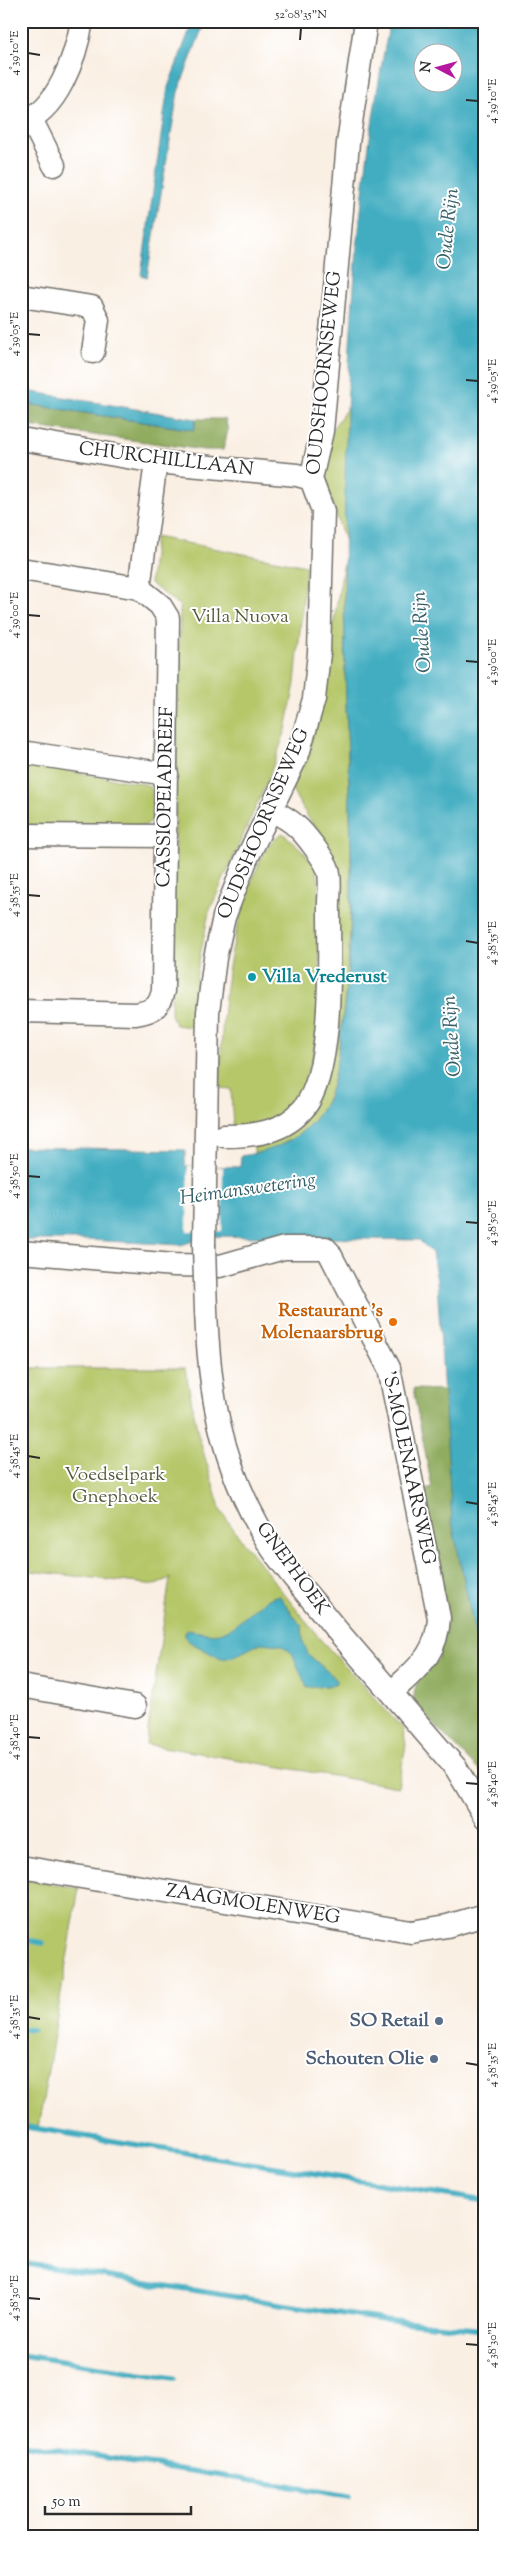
<svg xmlns="http://www.w3.org/2000/svg" width="506" height="2558" font-family="'Sorts Mill Goudy',serif">
	<rect width="100%" height="100%" fill="#fff"/>
	<filter id="ink" filterUnits="userSpaceOnUse"><feTurbulence type="fractalNoise" baseFrequency=".02" numOctaves="2"/><feDisplacementMap in="SourceGraphic" scale="10" xChannelSelector="R" yChannelSelector="G"/><feConvolveMatrix kernelMatrix="1 2 1 2 8 2 1 2 1" color-interpolation-filters="sRGB"/></filter>
	<filter id="wash" filterUnits="userSpaceOnUse"><feTurbulence type="fractalNoise" baseFrequency=".0096" numOctaves="4" result="noise"/><feDisplacementMap in="SourceGraphic" scale="20" xChannelSelector="R" yChannelSelector="G"/><feGaussianBlur stdDeviation="1.12" result="paint"/><feColorMatrix in="noise" values="0 0 0 0 0 0 0 0 0 0 0 0 0 0 0 0 0 1.4 0 .05"/><feComposite in="paint" operator="in"/></filter>
	<g filter="url(#wash)">
		<rect width="100%" height="100%" fill="#faefe3"/>
		<!-- green -->
		<path fill="#b6c76b" stroke="#70794b" d="M348 407 345 542 324 477 327 436Z
			M155 537 306 566 295 683 286 730 267 782 209 912 197 971 193 1027 175 1025 171 1014 180 606 150 583Z
			M344 562C344 627 345 691 348 755 351 848 355 932 341 1026 338 1051 337 1080 325 1103 312 1129 284 1151 254 1154V1141L307 1113 335 861C322 835 303 813 291 787L329 649Z
			M21 763 145 784 152 789V819L146 826 21 828Z
			M283 833 303 851 317 869 320 897 319 1035 298 1105 262 1128 233 1129 231 1089 220 1088C222 1011 225 956 251 883 258 866 266 841 283 833Z
			M21 1368H185L198 1434 221 1511 242 1541 321 1640 403 1729 406 1745 398 1787 146 1744 170 1578 156 1585 21 1570Z
			M21 1878 79 1888 38 2129 21 2126Z"/>
		<!-- forest -->
		<path fill="#90ac5f" stroke="#5e6c45" d="M21 403 194 430 196 419H225L228 430 223 450H204L21 425Z
			M413 1389 445 1390 452 1522 485 1683V1777L415 1705C410 1683 425 1673 439 1658L421 1491 432 1488Z"/>
		<!-- water -->
		<path fill="#42adc1" stroke="#366c76" fill-rule="evenodd" d="M193 21H205L178 92 147 277 141 275 168 87Z
			M390 21H485V1683L452 1522 437 1281 432 1253 419 1240 209 1236 181 1245 88 1240H21V1147L185 1150V1166L240 1167 241 1156C282 1150 319 1130 331 1088 337 1067 339 1044 342 1023 360 904 347 785 345 665 342 450 347 232 390 21ZM424 52H454V82H424Z
			M21 390 196 419 194 430 21 403Z
			M279 1595 302 1627 303 1641 308 1654 337 1680 335 1685 307 1688 292 1653 281 1645 261 1643 233 1657 221 1659 188 1641 184 1635 187 1630C196 1631 210 1635 219 1633 239 1629 255 1601 279 1595Z"/>
		<!-- pier -->
		<path fill="#faefe3" d="M188 1166 223 1167 222 1231H187Z"/>
		<g fill="none" stroke-linecap="round" stroke-linejoin="round">
			<!-- stream -->
			<path stroke="#42adc1" stroke-width="5.5" d="M21 1939 43 1943
				M21 2029 33 2030
				M21 2126 485 2201
				M21 2263 383 2320 485 2330
				M21 2355 173 2378
				M21 2444 349 2496"/>
		</g>
	</g>
	<g filter="url(#ink)">
		<g fill="none" stroke-linecap="round" stroke-linejoin="round">
			<defs>
				<path id="minor" d="M31 119 54 165
					M21 122C58 112 76 55 82 21
					M21 296 92 307 98 320 93 352
					M21 439 156 462 297 475 311 479
					M21 569 139 588
					M21 752 167 774
					M21 835 166 836
					M21 1011 136 1014C153 1011 159 1008 163 991L168 618 160 605 139 588 156 462
					M224 1136C253 1136 284 1133 304 1108 334 1071 329 959 329 911 328 899 332 880 328 869 325 860 304 832 296 826 289 819 279 815 271 809
					M204 1244 208 1012 215 958 224 917 246 860 298 754 314 699 319 653 323 511 311 479 322 431 348 143 366 21
					M21 1252 174 1265 220 1266 284 1248H325L329 1252 389 1368 439 1618C437 1655 417 1668 392 1692
					M335 1628 456 1768 485 1817
					M21 1686 135 1706
					M21 1867 411 1932 447 1926 485 1915"/>
			</defs>
			<!-- minor casing -->
			<use href="#minor" stroke="#73706b" stroke-width="25"/>
			<!-- minor -->
			<use href="#minor" stroke="#fff" stroke-width="22"/>
			<defs>
				<path id="minor-bridge" d="M204 1244C207 1358 207 1444 269 1544 288 1574 314 1601 335 1628"/>
			</defs>
			<!-- minor-bridge casing -->
			<use href="#minor-bridge" stroke="#73706b" stroke-width="25" stroke-linecap="butt"/>
			<!-- minor-bridge -->
			<use href="#minor-bridge" stroke="#fff" stroke-width="22"/>
		</g>
	</g>
	<!-- ticks -->
	<path fill="none" stroke="#2b2b2b" stroke-width="2" d="M300 40 301 28M28 53 40 55M466 100 478 101M28 334 40 335M466 380 478 381M28 615 40 616M466 661 478 662M28 895 40 896M466 941 478 943M28 1176 40 1177M466 1222 478 1223M28 1456 40 1458M466 1502 478 1504M28 1737 40 1738M466 1783 478 1784M28 2017 40 2019M466 2063 478 2065M28 2298 40 2299M466 2344 478 2345"/>
	<!-- markers -->
	<circle fill="#0f9aa8" stroke="#fff" stroke-width="2" cx="252" cy="977" r="5"/>
	<circle fill="#e8710a" stroke="#fff" stroke-width="2" cx="393" cy="1322" r="5"/>
	<g fill="#5c6f8a" stroke="#fff" stroke-width="2">
		<circle cx="439" cy="2021" r="5"/>
		<circle cx="434" cy="2059" r="5"/>
	</g>
	<g text-anchor="middle" dominant-baseline="central" stroke-width="4" stroke-linejoin="round" paint-order="stroke">
		<!-- street labels -->
		<g font-size="19" fill="#2b2b2b" stroke="#fff">
			<text transform="translate(325 373) rotate(-84)">OUDSHOORNSEWEG</text>
			<text transform="translate(166 460) rotate(7)">CHURCHILLLAAN</text>
			<text transform="translate(166 797) rotate(-89)">CASSIOPEIADREEF</text>
			<text transform="translate(264 824) rotate(-67)">OUDSHOORNSEWEG</text>
			<text transform="translate(408 1468) rotate(78)">'S-MOLENAARSWEG</text>
			<text transform="translate(292 1569) rotate(54)">GNEPHOEK</text>
			<text transform="translate(253 1905) rotate(9)">ZAAGMOLENWEG</text>
		</g>
		<!-- park labels -->
		<g font-size="19" fill="#555a3e" stroke="#fff">
			<text x="240" y="617">Villa Nuova</text>
			<text x="115" y="1475">Voedselpark<tspan x="115" dy="22">Gnephoek</tspan></text>
		</g>
		<!-- culture labels -->
		<g font-size="19" font-weight="bold" fill="#0d838f" stroke="#fff" text-anchor="start">
			<text x="262" y="977">Villa Vrederust</text>
		</g>
		<!-- food labels -->
		<g font-size="19" font-weight="bold" fill="#c56008" stroke="#fff" text-anchor="end">
			<text x="383" y="1311">Restaurant 's<tspan x="383" dy="22">Molenaarsbrug</tspan></text>
		</g>
		<!-- service labels -->
		<g font-size="19" font-weight="bold" fill="#4e5e75" stroke="#fff" text-anchor="end">
			<text x="429" y="2021">SO Retail</text>
			<text x="424" y="2059">Schouten Olie</text>
		</g>
		<!-- water labels -->
		<g font-size="20" font-style="italic" fill="#345f67" stroke="#fff">
			<text transform="translate(449 229) rotate(-84)">Oude Rijn</text>
			<text transform="translate(423 632) rotate(-94)">Oude Rijn</text>
			<text transform="translate(453 1036) rotate(-94)">Oude Rijn</text>
			<text transform="translate(248 1190) rotate(-8)">Heimanswetering</text>
		</g>
	</g>
	<!-- margin -->
	<rect width="506" height="2558" fill="none" stroke="#fff" stroke-width="55"/>
	<!-- north arrow -->
	<g transform="translate(438 68) rotate(276)"><circle r="24" fill="#ffffff" stroke="#aaaaaa"/>
	<path d="M0-4L9 19L0 12L-9 19Z" fill="#b5179e"/>
	<text y="-8" font-size="14" font-weight="bold" text-anchor="middle" fill="#2b2b2b">N</text>
	</g>
	<!-- scale -->
	<path d="M45 2506v8h146v-8" fill="none" stroke="#2b2b2b" stroke-width="2.5"/>
	<text x="52" y="2506" font-size="15" fill="#2b2b2b" stroke="#ffffff" stroke-width="4" paint-order="stroke">50 m</text>
	<rect x="28" y="28" width="450" height="2502" fill="none" stroke="#2b2b2b" stroke-width="2"/>
	<g font-size="12" text-anchor="middle" fill="#2b2b2b">
		<text x="301" y="18">52°08'35"N</text>
		<text transform="translate(14 53) rotate(-90)" y="4">4°39'10"E</text>
		<text transform="translate(492 101) rotate(-90)" y="4">4°39'10"E</text>
		<text transform="translate(14 334) rotate(-90)" y="4">4°39'05"E</text>
		<text transform="translate(492 381) rotate(-90)" y="4">4°39'05"E</text>
		<text transform="translate(14 615) rotate(-90)" y="4">4°39'00"E</text>
		<text transform="translate(492 662) rotate(-90)" y="4">4°39'00"E</text>
		<text transform="translate(14 895) rotate(-90)" y="4">4°38'55"E</text>
		<text transform="translate(492 943) rotate(-90)" y="4">4°38'55"E</text>
		<text transform="translate(14 1176) rotate(-90)" y="4">4°38'50"E</text>
		<text transform="translate(492 1223) rotate(-90)" y="4">4°38'50"E</text>
		<text transform="translate(14 1456) rotate(-90)" y="4">4°38'45"E</text>
		<text transform="translate(492 1504) rotate(-90)" y="4">4°38'45"E</text>
		<text transform="translate(14 1737) rotate(-90)" y="4">4°38'40"E</text>
		<text transform="translate(492 1784) rotate(-90)" y="4">4°38'40"E</text>
		<text transform="translate(14 2017) rotate(-90)" y="4">4°38'35"E</text>
		<text transform="translate(492 2065) rotate(-90)" y="4">4°38'35"E</text>
		<text transform="translate(14 2298) rotate(-90)" y="4">4°38'30"E</text>
		<text transform="translate(492 2345) rotate(-90)" y="4">4°38'30"E</text>
	</g>
</svg>
